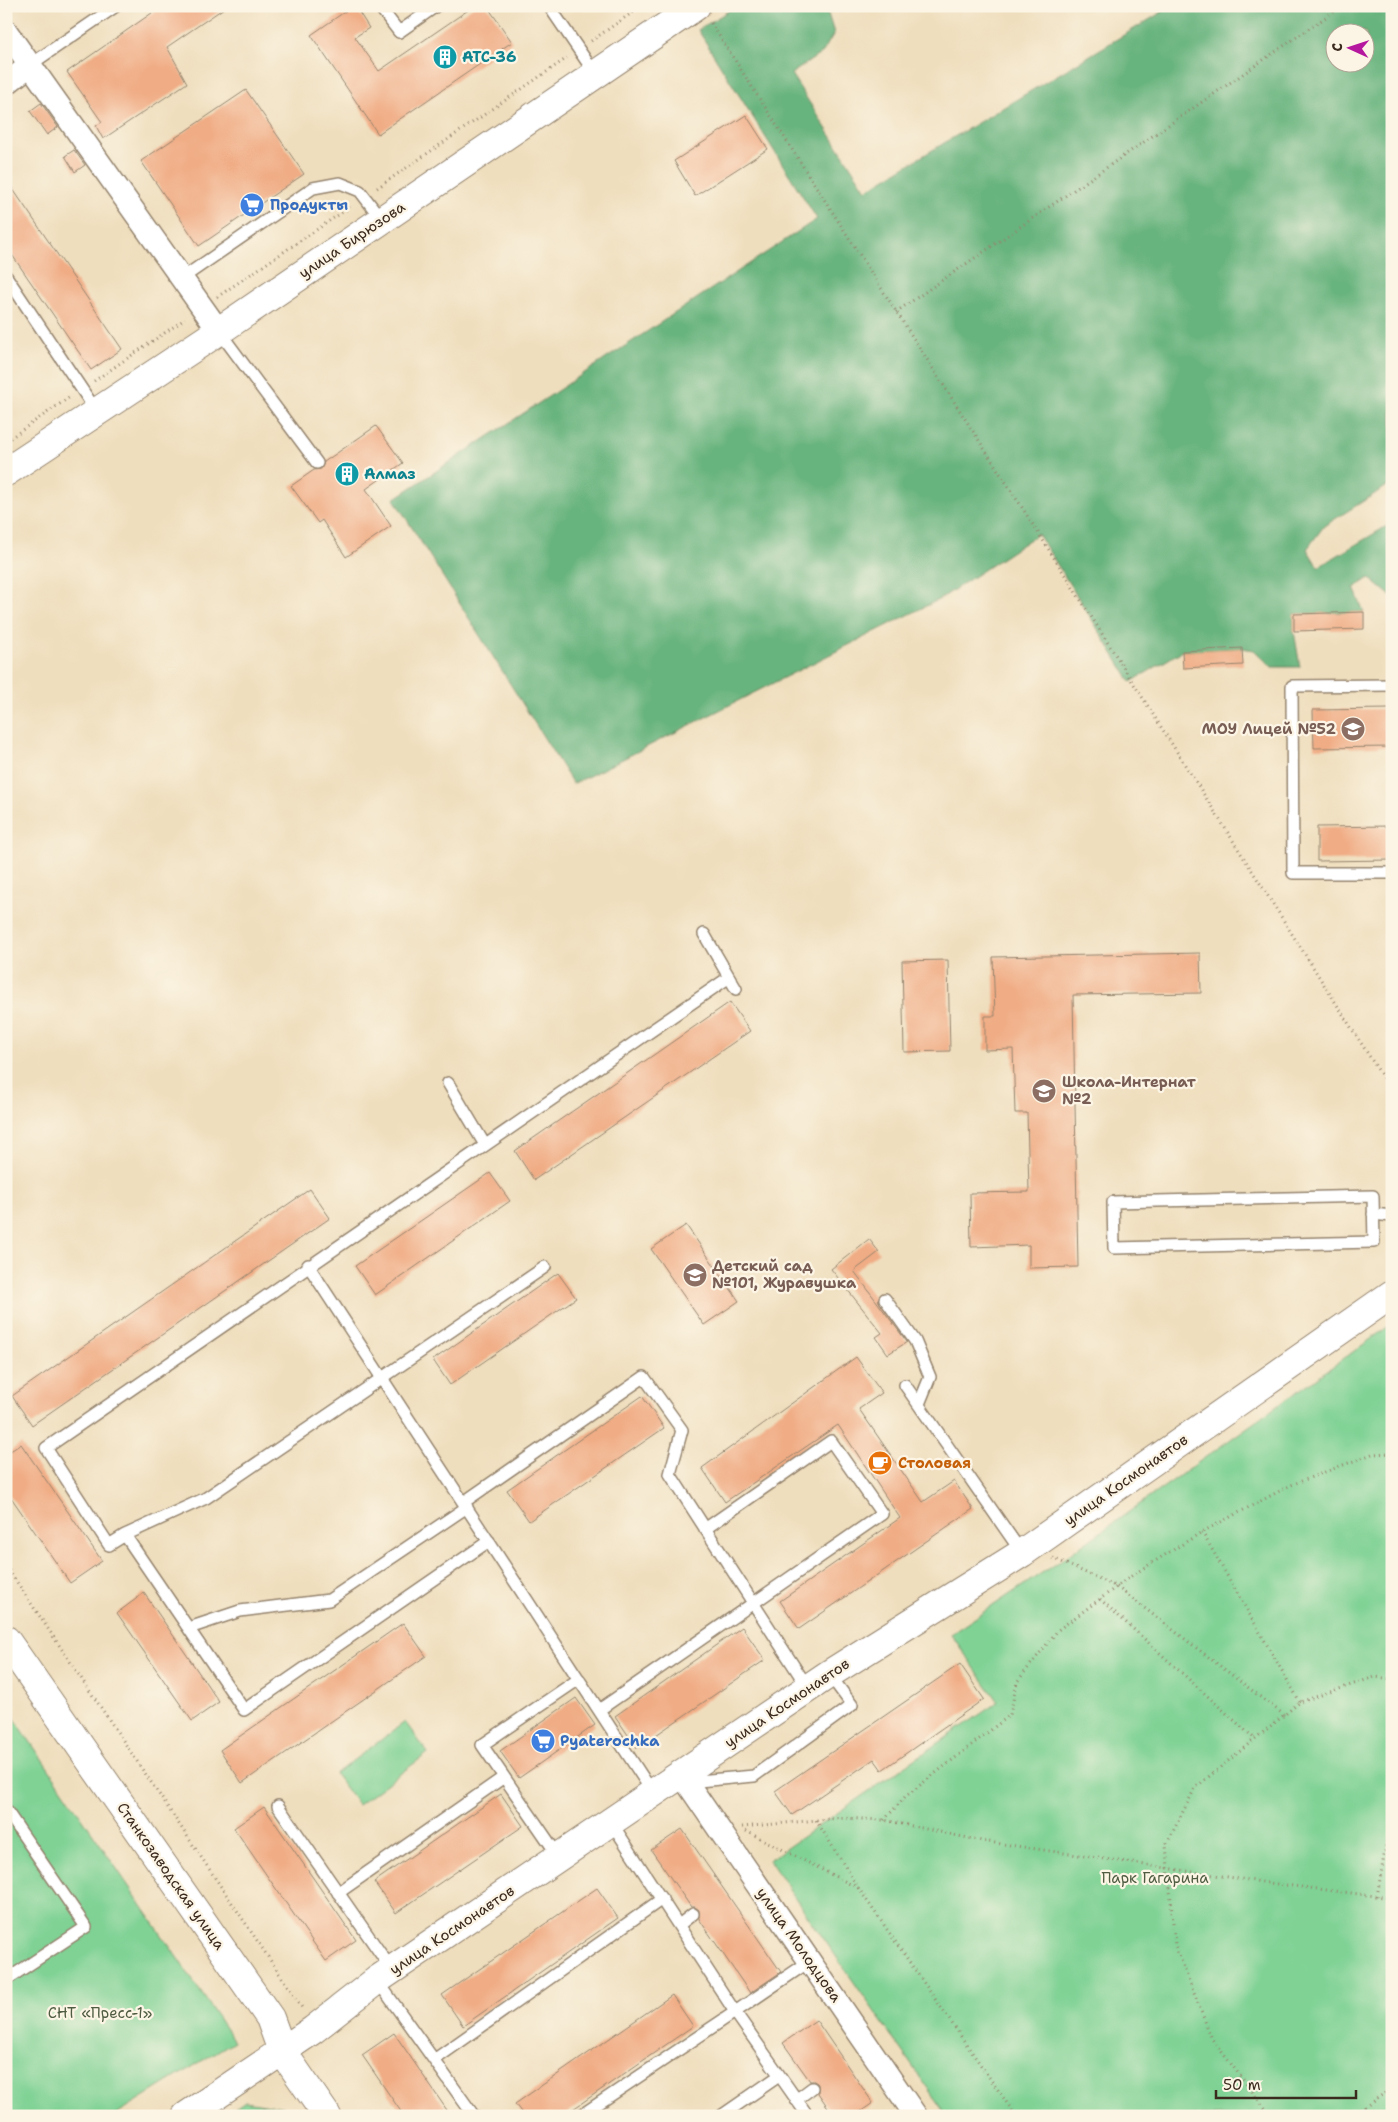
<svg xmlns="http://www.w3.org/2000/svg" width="1398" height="2122" font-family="'Shantell Sans',sans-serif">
	<rect width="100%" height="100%" fill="#fcf5e5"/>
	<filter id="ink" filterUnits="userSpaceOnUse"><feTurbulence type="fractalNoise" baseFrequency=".02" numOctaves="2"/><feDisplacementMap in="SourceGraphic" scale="10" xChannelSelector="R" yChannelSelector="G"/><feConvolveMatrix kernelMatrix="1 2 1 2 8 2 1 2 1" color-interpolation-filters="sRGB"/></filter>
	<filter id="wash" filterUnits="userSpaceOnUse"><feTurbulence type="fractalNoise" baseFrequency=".0096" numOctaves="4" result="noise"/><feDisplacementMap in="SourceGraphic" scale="20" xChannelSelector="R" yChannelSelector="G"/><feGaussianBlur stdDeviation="1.12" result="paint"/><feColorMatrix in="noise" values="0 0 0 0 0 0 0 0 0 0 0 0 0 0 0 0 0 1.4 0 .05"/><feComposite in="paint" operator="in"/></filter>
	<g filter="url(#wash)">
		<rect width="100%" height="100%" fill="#efdebd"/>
		<!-- green -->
		<path fill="#7fd294" stroke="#5d7e59" d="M1392 1324V2116H947L769 1860 998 1702 951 1634 1070 1554Z
			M6 1706 234 2041 113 2116H6Z
			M405 1722 428 1753 358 1805 335 1774Z
			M245 2101 283 2107 289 2116H224Z"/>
		<!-- forest -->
		<path fill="#67b47e" stroke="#516f4e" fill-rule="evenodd" d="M736 6H837L828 14 834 33 823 52 791 74 866 190 1172 6H1392V483L1324 526 1307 549 1318 567 1392 523V597L1369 578 1354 588 1364 612 1294 614V631L1300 667H1272L1254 650 1242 648 1182 651 1131 682 1038 534 940 599 573 784 394 499 817 219 698 30ZM1336 32H1366V62H1336Z"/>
		<g id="blocks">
			<!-- building -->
			<path fill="#f0ac84" d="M162 6H227L167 47 187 83 103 139 96 126 102 122 67 72Z
				M353 6H355L369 28 355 37 379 71 474 6H487L512 42 378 134 311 35Z
				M246 90 304 174 199 246 141 161Z
				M41 103 58 127 47 135 30 111Z
				M746 115 768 149 695 196 674 161Z
				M74 150 85 165 75 172 65 156Z
				M6 179 122 349 91 370 6 246Z
				M376 426 403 463 366 489 391 526 346 557 322 520 318 523 291 486 314 470 321 469 324 462Z
				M1364 612V629L1294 631V614Z
				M1242 648 1243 665 1183 668 1182 651Z
				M1392 709V747L1314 748 1313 710Z
				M1392 826V860L1317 861V827Z
				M1200 953 1201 993 1073 995 1078 1267 1029 1268V1245L971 1247 970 1193 1029 1192 1027 1113H1015L1013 1049 985 1050V1016H995L993 957Z
				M948 960 950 1051 904 1052 902 961Z
				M730 1002 750 1031 534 1180 515 1151Z
				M490 1173 510 1201 375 1295 355 1266Z
				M310 1189 330 1218 32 1425 12 1396Z
				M686 1225 739 1301 704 1325 651 1249Z
				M869 1239 879 1252 854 1271 907 1342 888 1354 876 1337 882 1333 831 1269Z
				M558 1273 576 1298 450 1385 433 1360Z
				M856 1357 882 1393 859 1409 923 1502 954 1481 973 1509 799 1629 780 1601 900 1518 838 1425 725 1502 702 1468Z
				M642 1396 664 1428 529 1521 507 1490Z
				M21 1444 102 1561 70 1583 6 1490V1454Z
				M144 1593 219 1702 192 1721 117 1613Z
				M403 1623 426 1656 242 1783 220 1750Z
				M742 1627 765 1660 637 1748 615 1716Z
				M960 1664 984 1699 882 1770 874 1759 792 1815 775 1791Z
				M576 1698 595 1725 519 1778 500 1751Z
				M501 1794 523 1826 396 1913 374 1882Z
				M264 1807 356 1940 326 1961 234 1828Z
				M682 1829 781 1972 750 1993 699 1919V1910L695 1907H691L651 1850Z
				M597 1888 618 1918 463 2026 442 1995Z
				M672 1995 693 2026 563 2116H524L515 2104Z
				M816 2020 873 2103 854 2116H834L818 2093V2084L814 2081H810L783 2043Z
				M394 2033 451 2116H404L362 2055Z"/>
		</g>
	</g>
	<g filter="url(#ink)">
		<use href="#blocks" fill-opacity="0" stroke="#95846e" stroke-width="1"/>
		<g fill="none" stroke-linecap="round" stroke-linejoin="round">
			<defs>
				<path id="lane" d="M379 6 399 32 436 6
					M549 6 596 75
					M30 65 116 6
					M6 276 97 412
					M181 279 313 188 340 183 360 191 382 220
					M219 331 317 463
					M1392 685 1292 686 1293 873H1392
					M704 934 736 989
					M448 1083 485 1145
					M1373 1196 1374 1242 1114 1248 1113 1202Z
					M1373 1214 1392 1216
					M308 1265 653 1793
					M545 1267 206 1498 125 1535 109 1545 46 1448 728 978
					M885 1299 915 1341 930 1377 919 1404
					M905 1385 1022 1553
					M464 1502 644 1377 682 1430 670 1474 808 1688
					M125 1535 244 1710 489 1541
					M189 1628 240 1611 329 1600 467 1507
					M599 1710 882 1514 831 1441 705 1529
					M687 1782 754 1776 852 1705 829 1674
					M278 1806 392 1970
					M6 1810 86 1927 6 1980
					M611 1822 735 2012 810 1961
					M559 1857 482 1745 579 1679
					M338 1893 504 1777
					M679 1925 693 1914
					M377 1980 474 2116
					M434 2060 662 1899
					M796 2100 812 2088
					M580 2116 735 2012 808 2116
					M721 2116 779 2076"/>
				<path id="street" d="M6 31 219 331
					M6 84 30 65
					M681 1774 916 2116"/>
				<path id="secondary" d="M6 472 219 331 696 6
					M6 1640 270 2018 282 2051 327 2116
					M186 2116 313 2030 377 1980 829 1674 1022 1553 1392 1294"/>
			</defs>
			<!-- lane casing -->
			<use href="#lane" stroke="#95846e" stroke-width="14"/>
			<!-- street casing -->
			<use href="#street" stroke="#95846e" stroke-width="25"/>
			<!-- secondary casing -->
			<use href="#secondary" stroke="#95846e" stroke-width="30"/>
			<!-- path -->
			<path stroke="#95846e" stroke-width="3" stroke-dasharray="1 4" stroke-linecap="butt" d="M711 23 1039 534 1392 1092
				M591 41 642 6
				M377 188 567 58
				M217 297 353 205
				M896 312 1342 6
				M94 381 185 319
				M6 441 70 397
				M1202 1532 1300 1702
				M1053 1558 1117 1587 1284 1715
				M6 1566 303 2009
				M1100 1599 1255 1739
				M816 1820 859 1889 1016 2116
				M884 1820 905 1797 1010 1715 1017 1682 1058 1630 1134 1574 1202 1532 1291 1485 1372 1454 1392 1453
				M742 1827 839 1818 884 1820 982 1841 1269 1883 1392 1898
				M746 1831 858 1888
				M1377 1896 1392 1811
				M1271 2116 1212 2039 1175 1945 1166 1845 1195 1788 1300 1702 1375 1677 1392 1679
				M1352 2116 1392 2088"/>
			<!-- lane -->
			<use href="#lane" stroke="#fff" stroke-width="11"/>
			<!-- street -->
			<use href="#street" stroke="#fff" stroke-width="22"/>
			<!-- secondary -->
			<use href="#secondary" stroke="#fff" stroke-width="28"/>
		</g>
	</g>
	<!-- icons -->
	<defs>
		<symbol id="building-disc" viewBox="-11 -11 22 22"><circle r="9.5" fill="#0f9aa8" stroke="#fcf5e5"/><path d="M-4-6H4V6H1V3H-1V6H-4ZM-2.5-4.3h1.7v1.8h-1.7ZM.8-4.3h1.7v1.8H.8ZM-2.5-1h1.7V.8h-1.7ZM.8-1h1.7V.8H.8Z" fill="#fff"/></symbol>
		<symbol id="supermarket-disc" viewBox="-11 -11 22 22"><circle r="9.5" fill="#3f7fe0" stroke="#fcf5e5"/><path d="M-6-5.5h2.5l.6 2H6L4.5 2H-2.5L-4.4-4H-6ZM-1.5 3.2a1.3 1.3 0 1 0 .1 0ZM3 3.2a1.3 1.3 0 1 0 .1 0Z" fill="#fff"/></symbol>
		<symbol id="school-disc" viewBox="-11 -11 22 22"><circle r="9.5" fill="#8d6e63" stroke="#fcf5e5"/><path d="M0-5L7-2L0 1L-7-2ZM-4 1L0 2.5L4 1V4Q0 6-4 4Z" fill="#fff"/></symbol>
		<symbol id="cafe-disc" viewBox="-11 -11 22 22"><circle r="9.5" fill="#e8710a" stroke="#fcf5e5"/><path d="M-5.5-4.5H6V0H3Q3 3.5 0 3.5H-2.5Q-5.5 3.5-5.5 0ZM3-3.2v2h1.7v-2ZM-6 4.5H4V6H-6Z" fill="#fff"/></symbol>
	</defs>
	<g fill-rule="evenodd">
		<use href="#building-disc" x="431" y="43" width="28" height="28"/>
		<use href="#supermarket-disc" x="238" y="191" width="28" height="28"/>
		<use href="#building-disc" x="333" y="460" width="28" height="28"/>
		<use href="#school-disc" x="1339" y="715" width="28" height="28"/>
		<use href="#school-disc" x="1030" y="1077" width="28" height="28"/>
		<use href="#school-disc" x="681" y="1261" width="28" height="28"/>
		<use href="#cafe-disc" x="866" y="1449" width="28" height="28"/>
		<use href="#supermarket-disc" x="529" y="1727" width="28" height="28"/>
	</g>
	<g text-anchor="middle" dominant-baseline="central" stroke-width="4.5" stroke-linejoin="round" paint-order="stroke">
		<!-- culture labels -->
		<g font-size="15" font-weight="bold" fill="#0d838f" stroke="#fcf5e5" text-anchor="start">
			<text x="462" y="57">АТС-36</text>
			<text x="364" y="474">Алмаз</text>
		</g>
		<!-- shop labels -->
		<g font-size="15" font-weight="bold" fill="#366cbe" stroke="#fcf5e5" text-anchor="start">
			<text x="270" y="205">Продукты</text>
			<text x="560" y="1741">Pyaterochka</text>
		</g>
		<!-- street labels -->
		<g font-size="15" fill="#3b2a1e" stroke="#fcf5e5">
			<text transform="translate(352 240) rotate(-34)">улица Бирюзова</text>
			<text transform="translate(1126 1480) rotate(-35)">улица Космонавтов</text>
			<text transform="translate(787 1703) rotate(-34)">улица Космонавтов</text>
			<text transform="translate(171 1876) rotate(55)">Станкозаводская улица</text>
			<text transform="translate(452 1930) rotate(-34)">улица Космонавтов</text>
			<text transform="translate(799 1945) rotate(55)">улица Молодцова</text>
		</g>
		<!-- education labels -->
		<g font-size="15" font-weight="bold" fill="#785e54" stroke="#fcf5e5" text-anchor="start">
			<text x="1336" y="729" text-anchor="end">МОУ Лицей №52</text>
			<text x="1062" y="1082">Школа-Интернат<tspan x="1062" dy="17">№2</tspan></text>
			<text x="712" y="1266">Детский сад<tspan x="712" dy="17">№101, Журавушка</tspan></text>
		</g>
		<!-- food labels -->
		<g font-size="15" font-weight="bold" fill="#c56008" stroke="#fcf5e5" text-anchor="start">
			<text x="898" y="1463">Столовая</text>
		</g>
		<!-- park labels -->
		<g font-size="15" fill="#4f5c41" stroke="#fcf5e5">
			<text x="1155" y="1878">Парк Гагарина</text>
			<text x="100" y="2013">СНТ «Пресс-1»</text>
		</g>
	</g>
	<!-- margin -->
	<rect width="1398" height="2122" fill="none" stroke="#fcf5e5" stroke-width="25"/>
	<!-- north arrow -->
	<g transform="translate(1350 48) rotate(273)"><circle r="24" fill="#fcf5e5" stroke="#afa495"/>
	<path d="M0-4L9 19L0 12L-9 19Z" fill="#b5179e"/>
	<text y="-8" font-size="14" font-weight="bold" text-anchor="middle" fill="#3b2a1e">С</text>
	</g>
	<!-- scale -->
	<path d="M1216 2090v8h140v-8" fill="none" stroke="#3b2a1e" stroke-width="2.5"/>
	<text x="1223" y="2090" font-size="15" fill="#3b2a1e" stroke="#fcf5e5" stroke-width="4" paint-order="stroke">50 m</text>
</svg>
